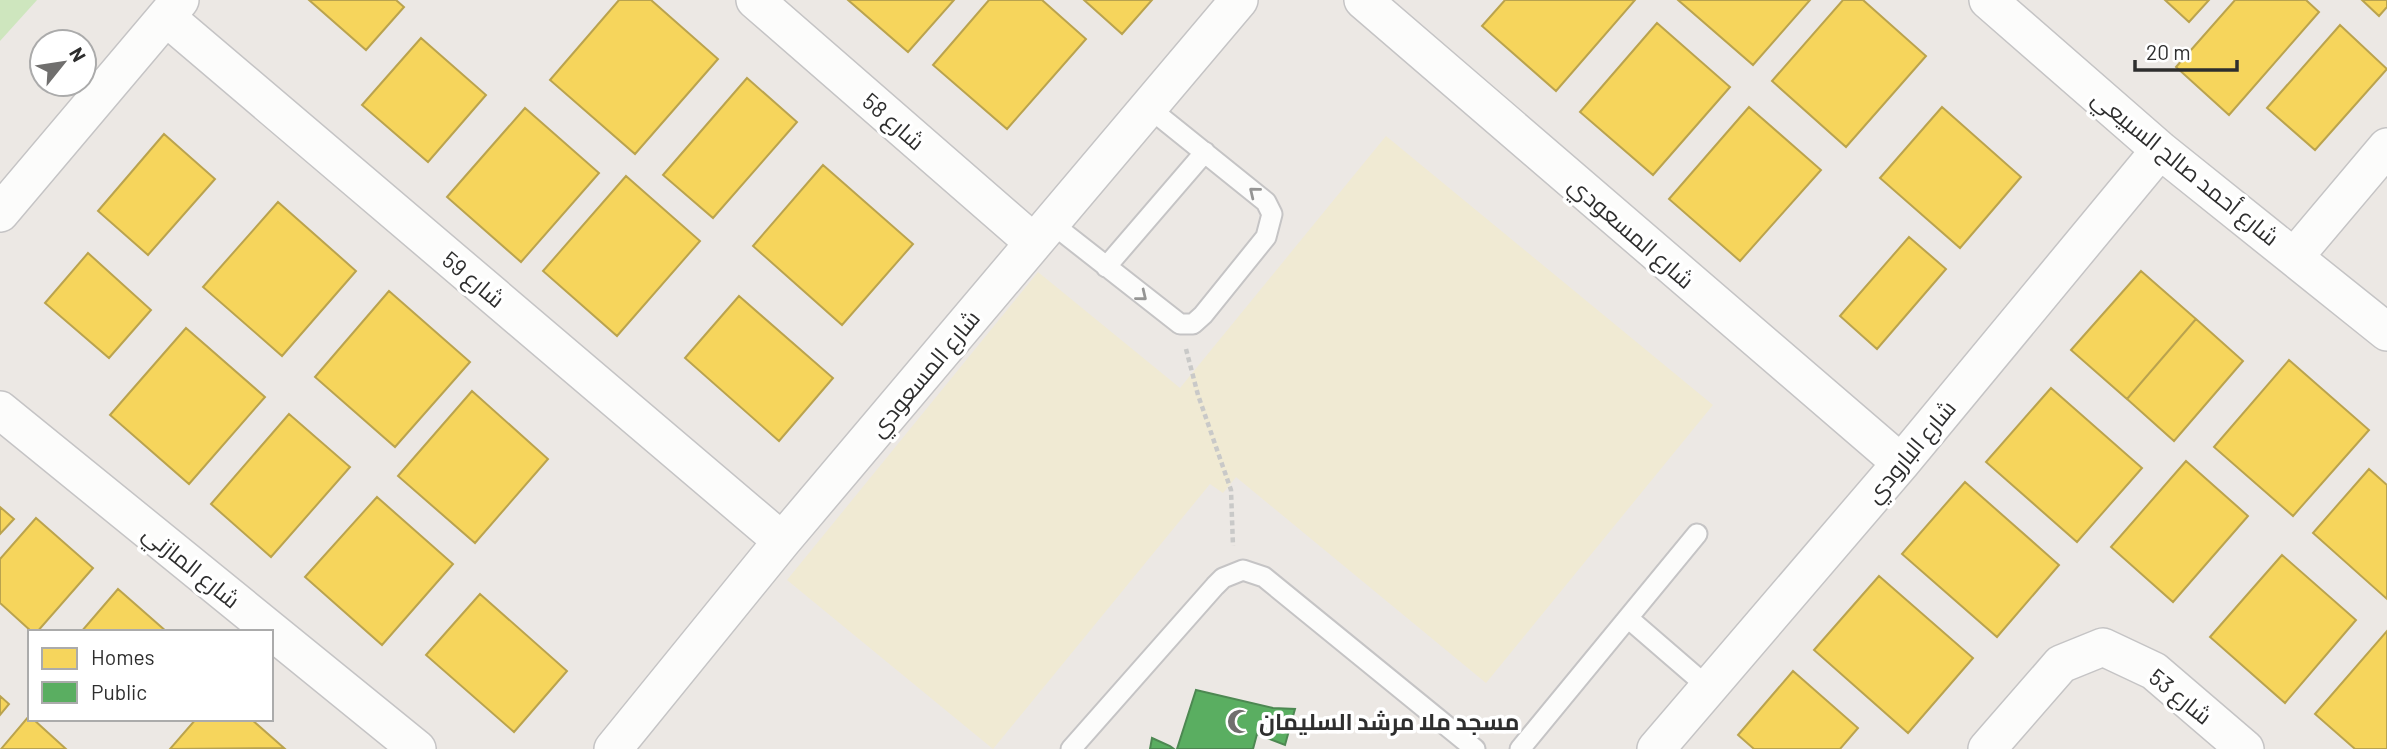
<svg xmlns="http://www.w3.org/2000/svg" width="2387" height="749" font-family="Barlow,Cairo,sans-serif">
	<rect width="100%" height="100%" fill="#ece8e4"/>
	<!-- green -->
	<path fill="#cee6be" d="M0 0H37L0 41Z"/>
	<!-- sand -->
	<path fill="#f0ead3" d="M1386 136 1713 405 1486 683 1236 477 1223 493 1210 484 993 749 787 580 1038 272 1180 388Z"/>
	<!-- homes -->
	<path fill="#f6d55c" stroke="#baa34e" stroke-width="2" d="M309 0H396L404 7 366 50Z
		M619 0H651L718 59 635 154 550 80Z
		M848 0H954L908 52Z
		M989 0H1042L1086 39 1007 129 933 65Z
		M1084 0H1152L1122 34Z
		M1505 0H1635L1556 91 1482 26Z
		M1678 0H1810L1753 65Z
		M1843 0H1863L1926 56 1846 147 1772 81Z
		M2165 0H2209L2189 22Z
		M2235 0H2306L2319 12 2229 115 2176 67Z
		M2362 0H2387V7L2379 16Z
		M1657 23 1730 87 1653 175 1580 112Z
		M2340 25 2387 69 2315 150 2267 108Z
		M421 38 486 95 428 162 362 105Z
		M747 78 797 122 713 218 663 175Z
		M1749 107 1821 170 1740 261 1669 199Z
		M1942 107 2021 177 1960 248 1880 178Z
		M525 108 599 173 521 262 447 197Z
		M164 134 215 179 148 255 98 211Z
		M823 165 913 244 842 325 753 246Z
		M626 176 700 241 617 336 543 271Z
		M278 202 356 271 282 356 203 287Z
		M1909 237 1946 269 1877 349 1840 316Z
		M88 253 151 310 109 358 45 303Z
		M2141 271 2196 319 2127 399 2071 350Z
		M389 291 470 362 395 447 315 377Z
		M739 296 833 378 779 441 685 358Z
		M2196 319 2243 361 2174 441 2127 399Z
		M186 328 265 397 189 484 110 415Z
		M2289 360 2369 430 2293 516 2214 447Z
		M2051 388 2142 468 2077 542 1986 462Z
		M472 391 548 459 475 543 398 476Z
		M289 414 350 467 271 557 211 504Z
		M2186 461 2248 516 2173 602 2111 547Z
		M2369 469 2387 485V599L2313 533Z
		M1965 482 2059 565 1997 637 1902 554Z
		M377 497 453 564 382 645 305 577Z
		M0 507 14 519 0 534Z
		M36 518 93 568 37 632H32L0 603V559Z
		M2282 555 2356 620 2285 703 2210 637Z
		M1879 576 1973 658 1908 733 1814 650Z
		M118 589 167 632H81Z
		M480 594 567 671 514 732 426 655Z
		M2387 631V749H2355L2315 714Z
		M1793 671 1858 728 1840 749H1754L1738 735Z
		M0 696 9 704 0 715Z
		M29 716 30 719H33L66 749H1Z
		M196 719H251L284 748 170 749Z"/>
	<!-- public -->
	<path fill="#5aae61" stroke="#4d8852" stroke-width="2" d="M1196 690 1273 708 1295 709 1285 745 1257 734 1253 749H1177Z
		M1152 738 1170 746 1174 749H1150Z"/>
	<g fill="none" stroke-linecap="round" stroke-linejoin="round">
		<defs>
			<path id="service" d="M1050 222 1180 324H1193L1203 315 1266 237 1272 214 1266 202 1148 107
				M1106 267 1205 152
				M1628 618 1709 688
				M1071 749 1215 586 1223 578 1243 570 1264 577 1475 749
				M1520 749 1697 534"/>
			<path id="minor" d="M755 0 1033 242
				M1363 0 1901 463
				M1988 0 2160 150 2387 332
				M166 17 782 541
				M0 213 180 0
				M2295 256 2387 147
				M0 410 417 749
				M613 749 782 541 1239 0
				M1656 749 1901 463 2160 150
				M1987 749 2061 664 2103 647 2154 671 2245 749"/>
		</defs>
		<!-- service casing -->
		<use href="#service" stroke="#c5c4c5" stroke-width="23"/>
		<!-- minor casing -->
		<use href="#minor" stroke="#c5c4c5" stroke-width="40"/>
		<!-- path -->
		<path stroke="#c9c9c8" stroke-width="4.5" stroke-dasharray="5 3.5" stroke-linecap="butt" d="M1186 349 1198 395 1231 490 1233 546"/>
		<!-- service -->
		<use href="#service" stroke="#fcfcfb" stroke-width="19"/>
		<!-- minor -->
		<use href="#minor" stroke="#fcfcfb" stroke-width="37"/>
	</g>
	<!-- one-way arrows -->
	<defs><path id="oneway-chevron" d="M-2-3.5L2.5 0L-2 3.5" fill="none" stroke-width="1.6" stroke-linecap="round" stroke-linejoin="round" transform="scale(1.75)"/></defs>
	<g stroke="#959594">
		<use href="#oneway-chevron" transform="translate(1254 192) rotate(-141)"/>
		<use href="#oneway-chevron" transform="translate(1142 296) rotate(39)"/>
	</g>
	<!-- icons -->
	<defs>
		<symbol id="mosque-bare" viewBox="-9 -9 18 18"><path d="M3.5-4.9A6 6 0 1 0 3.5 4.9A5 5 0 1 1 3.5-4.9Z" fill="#706f6e" stroke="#fff" stroke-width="2.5" paint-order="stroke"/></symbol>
	</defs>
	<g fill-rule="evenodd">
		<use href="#mosque-bare" x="1222" y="704" width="35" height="35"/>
	</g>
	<g text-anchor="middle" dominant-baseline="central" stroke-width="7" stroke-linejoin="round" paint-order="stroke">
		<!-- street labels -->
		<g font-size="23" fill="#2e2e2e" stroke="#fff">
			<text transform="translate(894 121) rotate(41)">شارع 58</text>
			<text transform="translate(2186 167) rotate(39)">شارع أحمد صالح السبيعي</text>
			<text transform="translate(1632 232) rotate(41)">شارع المسعودي</text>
			<text transform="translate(474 279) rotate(40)">شارع 59</text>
			<text transform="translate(924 373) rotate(-50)">شارع المسعودي</text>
			<text transform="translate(1910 451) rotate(-50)">شارع البارودي</text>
			<text transform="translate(192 566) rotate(39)">شارع المازني</text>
			<text transform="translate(2181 696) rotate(39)">شارع 53</text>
		</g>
		<!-- poi labels -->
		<g font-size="23" font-weight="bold" fill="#2e2e2e" stroke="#fff" text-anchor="start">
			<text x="1259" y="721">مسجد ملا مرشد السليمان</text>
		</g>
	</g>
	<!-- legend -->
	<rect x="28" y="630" width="245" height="91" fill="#ffffff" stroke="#ababab" stroke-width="2"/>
	<rect x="42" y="648" width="35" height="21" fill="#f6d55c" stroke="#ababab" stroke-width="2"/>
	<text x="91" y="665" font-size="21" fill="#2e2e2e">Homes</text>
	<rect x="42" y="682" width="35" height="21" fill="#5aae61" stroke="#ababab" stroke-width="2"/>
	<text x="91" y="700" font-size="21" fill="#2e2e2e">Public</text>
	<!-- north arrow -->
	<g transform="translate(63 63) rotate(60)"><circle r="33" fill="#ffffff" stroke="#ababab" stroke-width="2"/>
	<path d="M0-5L12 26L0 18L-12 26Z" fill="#706f6e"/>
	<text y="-10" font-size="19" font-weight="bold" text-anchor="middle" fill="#2e2e2e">N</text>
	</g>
	<!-- scale -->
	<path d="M2135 60v10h102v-10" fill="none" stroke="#2e2e2e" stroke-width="3.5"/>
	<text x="2146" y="60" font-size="21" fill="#2e2e2e" stroke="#ffffff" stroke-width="5" paint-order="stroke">20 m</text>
</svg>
